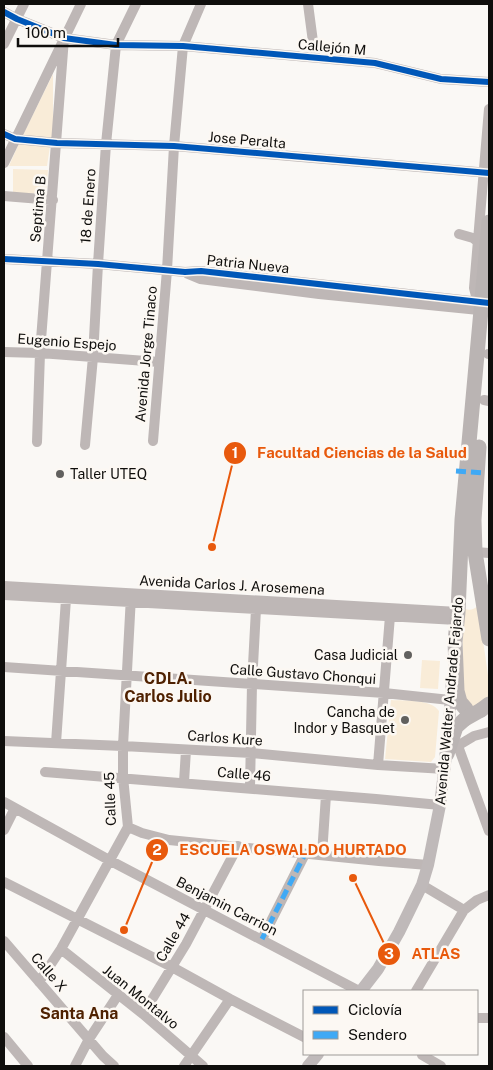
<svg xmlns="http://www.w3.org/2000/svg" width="493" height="1070" font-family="'Public Sans',sans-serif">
	<rect width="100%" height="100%" fill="#faf8f5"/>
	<!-- green -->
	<path fill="#f9ecd8" d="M53 74V139L23 135Z
		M19 143 50 146 47 166H9Z
		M13 169 48 170 46 194 13 193Z
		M478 606 489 682V695L487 701 475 709 466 703 462 692 463 608C469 611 473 610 478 606Z
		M422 660 440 661 438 689 420 688Z
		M391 700C405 701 431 699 439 711L435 757 431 762 385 759Z"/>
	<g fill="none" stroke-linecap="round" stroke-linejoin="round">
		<!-- minor -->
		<path stroke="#beb7b6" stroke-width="10" d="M308 4 315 57
			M4 12 17 19 64 38 116 45 183 46 375 63 441 79 489 82
			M4 44 24 4
			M4 134 15 139 57 143 174 146 489 173
			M4 163 81 4
			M4 196 53 200
			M459 234 473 238 479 243
			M4 259 98 264 185 272 201 271 489 303
			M188 274 200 279 319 294 489 311
			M482 302 476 296 474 288 489 109
			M4 352 40 353 159 362
			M488 354H489
			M484 400 489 401
			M153 441 167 270 174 146 183 46 201 4
			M37 442 40 353 64 38
			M85 445 93 357 98 264 106 144 116 45 136 4
			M475 552 489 553
			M4 586 458 612
			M4 595 457 620
			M4 667 384 693 450 700
			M4 741 123 746 251 753 378 765 445 769
			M56 743 66 599
			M458 746 489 831
			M454 748 474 736 489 732
			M378 765 390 616
			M45 772 376 799 440 805
			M184 782 186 750
			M250 788 252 684 256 609
			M4 802 109 860 359 991
			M128 827 142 833 169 840 379 861 428 865
			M4 830 15 808
			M322 855 326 795
			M4 882 172 967 230 999 304 1037
			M464 910 477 900 489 895
			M262 939 305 854
			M4 941 103 1056 114 1066
			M61 949 143 1014 203 1066
			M39 982 61 949 128 827 123 777V746L131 596
			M416 991 464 910 422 885
			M143 1014 186 944 238 846
			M477 1018H489
			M4 1037 28 1066
			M423 1054 422 1055 441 1066
			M75 1066 89 1039 118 995
			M184 1066 230 999"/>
		<!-- major -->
		<path stroke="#bfb9b9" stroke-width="12" d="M361 991 378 969 399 932 422 885 428 865 440 805 448 739 452 680
			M308 1066 318 1054"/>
		<!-- highway -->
		<path stroke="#bab4b3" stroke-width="15" d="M479 447 474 520 475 552 489 639
			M466 709 460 702 457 691 455 642 458 612 462 520 489 222
			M481 710 489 704
			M447 754 456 727 465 719"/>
		<!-- highway-bridge -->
		<path stroke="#bab4b3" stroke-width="15" d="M465 719 481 710"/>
		<!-- quiet -->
		<path stroke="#3fa9f5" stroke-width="5" stroke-dasharray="10 5" stroke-linecap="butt" d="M456 471 485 473
			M262 939 305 854"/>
		<defs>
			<path id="cycleway" d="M4 12 17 19 64 38 116 45 183 46 375 63 441 79 489 82
				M4 134 15 139 57 143 174 146 489 173
				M4 259 98 264 185 272 201 271 489 303"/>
		</defs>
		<!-- cycleway casing -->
		<use href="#cycleway" stroke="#fcf8f3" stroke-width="9"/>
		<!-- cycleway -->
		<use href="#cycleway" stroke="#0057b8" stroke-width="6"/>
	</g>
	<!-- markers -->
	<g fill="#61605e" stroke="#fcf8f3" stroke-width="2">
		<circle cx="60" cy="474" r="5"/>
		<circle cx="408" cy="655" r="5"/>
		<circle cx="405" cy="720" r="5"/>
	</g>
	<g text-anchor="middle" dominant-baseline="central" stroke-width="5" stroke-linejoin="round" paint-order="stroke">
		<!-- street labels -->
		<g font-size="14" fill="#0f0e0c" stroke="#fcf8f3">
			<text transform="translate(332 47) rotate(5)">Callejón M</text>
			<text transform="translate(247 140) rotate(5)">Jose Peralta</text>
			<text transform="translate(88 206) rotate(-86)">18 de Enero</text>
			<text transform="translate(38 209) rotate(-85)">Septima B</text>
			<text transform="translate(248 264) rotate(6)">Patria Nueva</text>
			<text transform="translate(67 342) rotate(4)">Eugenio Espejo</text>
			<text transform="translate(146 354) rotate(-85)">Avenida Jorge Tinaco</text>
			<text transform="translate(232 585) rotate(3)">Avenida Carlos J. Arosemena</text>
			<text transform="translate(303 674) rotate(4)">Calle Gustavo Chonqui</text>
			<text transform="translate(449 701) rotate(-85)">Avenida Walter Andrade Fajardo</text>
			<text transform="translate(225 738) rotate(4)">Carlos Kure</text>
			<text transform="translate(244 774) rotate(5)">Calle 46</text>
			<text transform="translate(110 799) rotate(-92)">Calle 45</text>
			<text transform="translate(227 906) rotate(27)">Benjamin Carrion</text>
			<text transform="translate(173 937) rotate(-60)">Calle 44</text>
			<text transform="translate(49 972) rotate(49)">Calle X</text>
			<text transform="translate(141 997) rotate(39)">Juan Montalvo</text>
		</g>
		<!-- poi labels -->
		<g font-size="14" fill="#0f0e0c" stroke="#fcf8f3" text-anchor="end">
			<text x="70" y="474" text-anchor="start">Taller UTEQ</text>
			<text x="398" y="655">Casa Judicial</text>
			<text x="395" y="712">Cancha de<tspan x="395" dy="16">Indor y Basquet</tspan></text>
		</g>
		<!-- quarter labels -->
		<g font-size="16" font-weight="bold" fill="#4f2101" stroke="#fcf8f3">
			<text x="168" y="678">CDLA.<tspan x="168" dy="18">Carlos Julio</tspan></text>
			<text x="79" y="1013">Santa Ana</text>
		</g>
	</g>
	<!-- callouts -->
	<path fill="none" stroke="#e8590c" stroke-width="2" d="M212 547L235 453M124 930L157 850M353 878L389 954"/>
	<g fill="#e8590c" stroke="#fcf8f3" stroke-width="2">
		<circle cx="212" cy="547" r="5"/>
		<circle cx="124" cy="930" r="5"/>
		<circle cx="353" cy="878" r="5"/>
		<circle cx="235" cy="453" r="12"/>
		<circle cx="157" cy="850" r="12"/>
		<circle cx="389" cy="954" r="12"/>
	</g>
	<g font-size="15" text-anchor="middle" font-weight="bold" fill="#fff">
		<text x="235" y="458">1</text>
		<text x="157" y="855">2</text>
		<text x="389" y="959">3</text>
	</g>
	<g font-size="15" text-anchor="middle" font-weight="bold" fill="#e8590c" stroke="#fcf8f3" stroke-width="5" stroke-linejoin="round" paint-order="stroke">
		<text x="362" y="458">Facultad Ciencias de la Salud</text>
		<text x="293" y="855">ESCUELA OSWALDO HURTADO</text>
		<text x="436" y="959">ATLAS</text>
	</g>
	<!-- border -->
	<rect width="493" height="1070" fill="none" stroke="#0f0e0c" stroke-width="10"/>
	<!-- legend -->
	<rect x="303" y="990" width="175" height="65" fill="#fcf8f3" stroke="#9d9a97"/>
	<rect x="313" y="1006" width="25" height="8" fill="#0057b8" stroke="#9d9a97"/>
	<text x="348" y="1015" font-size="15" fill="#0f0e0c">Ciclovía</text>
	<rect x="313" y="1031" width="25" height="8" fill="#3fa9f5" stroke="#9d9a97"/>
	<text x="348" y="1040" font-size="15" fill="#0f0e0c">Sendero</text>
	<!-- scale -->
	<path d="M18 38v8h100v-8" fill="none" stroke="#0f0e0c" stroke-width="2.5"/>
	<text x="25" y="38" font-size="15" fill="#0f0e0c" stroke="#fcf8f3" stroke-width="4" paint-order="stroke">100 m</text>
</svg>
